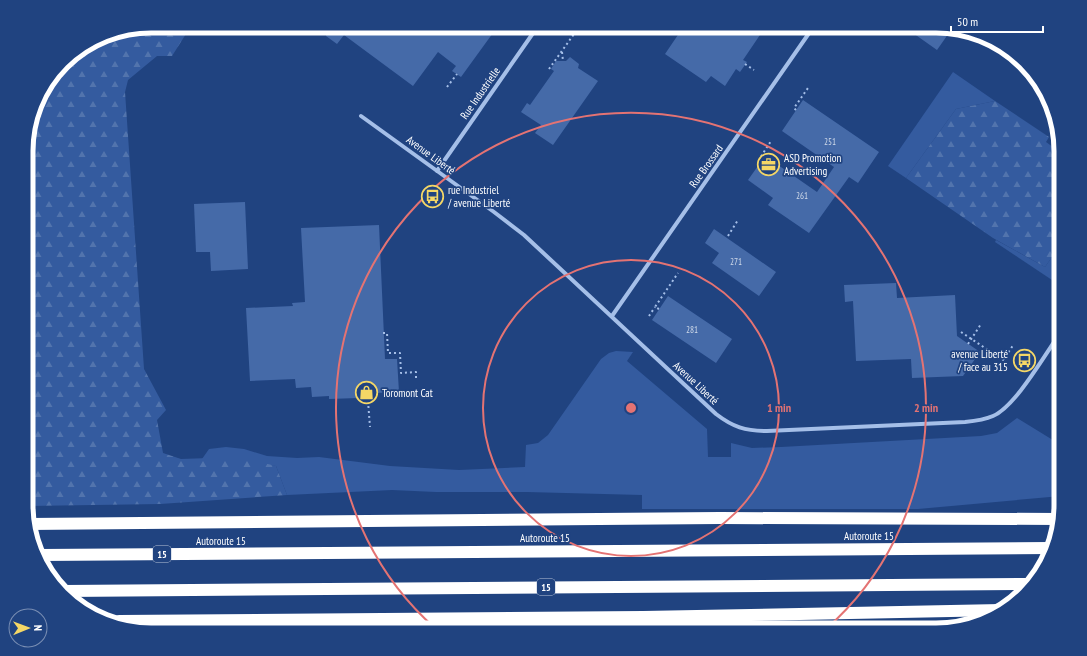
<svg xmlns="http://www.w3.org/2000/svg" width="1087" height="656" font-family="'PT Sans Narrow',sans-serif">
	<defs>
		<pattern id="forest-firs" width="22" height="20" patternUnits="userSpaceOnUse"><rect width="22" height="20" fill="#345b9f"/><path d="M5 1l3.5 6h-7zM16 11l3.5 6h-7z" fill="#5274ad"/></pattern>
	</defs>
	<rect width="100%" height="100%" fill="#204380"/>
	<!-- grass -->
	<path fill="#345b9f" d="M953 72 995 101 956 109 906 178 888 166Z
		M996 240 1045 267 1061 244V286L995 242Z
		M616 351 633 352 627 361 707 429 708 457H731V443L752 448 781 447 981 436 997 433 1017 418 1061 445V496L918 509H642V495L527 492H436L392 490 287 495 276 466 202 459 209 449 226 447 244 449 267 456 297 458 319 457 390 466 459 470 525 467 526 445 538 443 548 435 601 359 609 353Z"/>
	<!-- forest -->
	<path fill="url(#forest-firs)" d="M151 26H191L172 56H157L128 80 125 92 144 369 166 410 157 420 163 453 181 459 239 457 276 466 287 495 160 504 27 506V135L39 96 68 57 103 35Z
		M995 101 1049 137 1046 142 1061 153V244L1045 267 993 238 906 178 956 109Z"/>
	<!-- building -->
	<path fill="#456aa8" d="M328 26H498L461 77 452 71 456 66 438 52 413 86 344 35 337 44 326 36Z
		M684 26H766L743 60 747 62 740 72 736 69 725 86 711 76 706 82 665 54Z
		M903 26H936L951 30 937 50Z
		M570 57 579 64 578 68 598 81 553 145 535 133 541 125 521 112 527 103 530 105 554 71 551 69 556 61H566Z
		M803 100 879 152 858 183 849 177 809 233 768 205 773 198 748 180 765 156 817 192 834 167 782 131Z
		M245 202 248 269 211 271 210 252H196L194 204Z
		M379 225 385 359H397L399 392 373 393V400L358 401V398L329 399V396L312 397 311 387 296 388 295 379 250 381 246 308 293 306 292 303 305 302 301 228Z
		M714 229 776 272 759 296 712 263 719 253 705 243Z
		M896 283 897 298 955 295 957 336 980 352 963 376 912 378 911 359 856 361 853 301 845 302 844 285Z
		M668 296 732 339 716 363 652 320Z"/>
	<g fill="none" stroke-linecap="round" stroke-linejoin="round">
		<!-- path -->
		<path stroke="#a5bfe8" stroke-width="2" stroke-dasharray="2 3" stroke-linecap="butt" d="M562 52 563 61
			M745 64 754 70
			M549 69 574 34
			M447 87 457 74
			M796 110 794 108 808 88
			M763 159 760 158 771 141
			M728 236 738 220
			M659 309 655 307 678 273
			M649 316 655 307
			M961 332 1003 360 1014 344
			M383 333H387L388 353H400L401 373 416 372V380
			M968 344 981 324
			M368 401 370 427"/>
		<!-- minor -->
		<path stroke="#a5bfe8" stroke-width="4" d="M361 116 494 212 524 235 716 414C733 427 745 431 767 431L965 422C975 421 984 420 993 416 1016 406 1045 354 1061 332
			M437 171 538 26
			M612 316 814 26"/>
		<!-- motorway -->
		<path stroke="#fff" stroke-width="12" d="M28 524 720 518 1059 519
			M40 555 1050 548
			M64 591 1028 584
			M119 621 643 617 1001 610"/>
	</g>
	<!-- distance rings -->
	<g fill="none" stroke="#e47373" stroke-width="2">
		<circle cx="631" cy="408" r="148"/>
		<path d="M436 629A295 295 0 1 1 826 629"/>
	</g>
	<!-- icons -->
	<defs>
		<symbol id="office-ring" viewBox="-11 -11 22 22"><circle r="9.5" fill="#204380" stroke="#f5d766" stroke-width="1.5"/><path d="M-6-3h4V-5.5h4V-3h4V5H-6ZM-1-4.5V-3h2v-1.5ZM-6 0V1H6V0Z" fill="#f5d766"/></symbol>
		<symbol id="bus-ring" viewBox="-11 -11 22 22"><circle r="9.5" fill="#204380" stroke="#f5d766" stroke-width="1.5"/><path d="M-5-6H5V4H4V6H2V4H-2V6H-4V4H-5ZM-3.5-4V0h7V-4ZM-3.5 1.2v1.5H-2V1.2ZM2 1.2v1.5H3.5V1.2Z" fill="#f5d766"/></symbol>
		<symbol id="shop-ring" viewBox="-11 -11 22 22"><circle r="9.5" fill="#204380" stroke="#f5d766" stroke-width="1.5"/><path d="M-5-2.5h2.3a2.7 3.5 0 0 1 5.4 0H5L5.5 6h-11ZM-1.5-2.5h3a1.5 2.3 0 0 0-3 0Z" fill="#f5d766"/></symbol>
	</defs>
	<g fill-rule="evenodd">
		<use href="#office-ring" x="756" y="152" width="25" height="25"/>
		<use href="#bus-ring" x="420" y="184" width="25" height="25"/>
		<use href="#bus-ring" x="1012" y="348" width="25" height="25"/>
		<use href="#shop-ring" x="354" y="380" width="25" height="25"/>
	</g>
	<g text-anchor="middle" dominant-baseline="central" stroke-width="3.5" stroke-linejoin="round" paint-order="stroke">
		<!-- number labels -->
		<g font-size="9" fill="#d0dae9">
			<text x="830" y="141">251</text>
			<text x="802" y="195">261</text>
			<text x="736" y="261">271</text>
			<text x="692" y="329">281</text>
		</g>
		<!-- shield labels -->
		<g fill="#204380" stroke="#bcc7d9" stroke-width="1">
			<rect x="153" y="546" width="18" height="16" rx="3"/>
			<rect x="537" y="579" width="18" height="16" rx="3"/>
		</g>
		<g font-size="10" font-weight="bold" fill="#fff">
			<text x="162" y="554">15</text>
			<text x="546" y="587">15</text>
		</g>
		<!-- street labels -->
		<g font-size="11" fill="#fff" stroke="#204380">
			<text transform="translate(480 93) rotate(-55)">Rue Industrielle</text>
			<text transform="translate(431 155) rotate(36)">Avenue Liberté</text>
			<text transform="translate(706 166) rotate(-55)">Rue Brossard</text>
			<text transform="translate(696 383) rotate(43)">Avenue Liberté</text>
			<text x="869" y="536">Autoroute 15</text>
			<text x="545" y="538">Autoroute 15</text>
			<text x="221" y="541">Autoroute 15</text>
		</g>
		<!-- poi labels -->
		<g font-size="11" fill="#fff" stroke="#204380" text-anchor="start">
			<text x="784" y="158">ASD Promotion<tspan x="784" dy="13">Advertising</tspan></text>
			<text x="448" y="190">rue Industriel<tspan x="448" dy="13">/ avenue Liberté</tspan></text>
			<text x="1008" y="354" text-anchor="end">avenue Liberté<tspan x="1008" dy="13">/ face au 315</tspan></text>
			<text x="382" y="393">Toromont Cat</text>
		</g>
	</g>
	<!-- crop -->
	<path d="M0 0H1087V656H0ZM151 33H936A118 118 0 0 1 1054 151V505A118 118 0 0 1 936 623H151A118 118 0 0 1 33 505V151A118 118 0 0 1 151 33Z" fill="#204380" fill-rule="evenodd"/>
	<path fill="none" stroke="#fff" stroke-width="5" d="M151 33H936A118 118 0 0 1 1054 151V505A118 118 0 0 1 936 623H151A118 118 0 0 1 33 505V151A118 118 0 0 1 151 33Z"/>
	<circle cx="631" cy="408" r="6" fill="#e47373" stroke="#204380" stroke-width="2"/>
	<g font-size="12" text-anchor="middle" font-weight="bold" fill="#e47373" stroke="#204380" stroke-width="3.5" stroke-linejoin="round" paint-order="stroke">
		<text x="779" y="412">1 min</text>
		<text x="926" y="412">2 min</text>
	</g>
	<!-- north arrow -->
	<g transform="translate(28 628) rotate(89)"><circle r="19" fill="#204380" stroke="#798eb3"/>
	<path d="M0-3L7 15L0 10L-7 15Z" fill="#f5d766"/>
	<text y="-6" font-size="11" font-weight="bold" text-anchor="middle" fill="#ffffff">N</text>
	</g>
	<!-- scale -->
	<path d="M951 26v6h92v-6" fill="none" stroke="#ffffff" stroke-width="2"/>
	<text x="957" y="26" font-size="12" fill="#ffffff" stroke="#204380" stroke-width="3" paint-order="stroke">50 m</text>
</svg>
